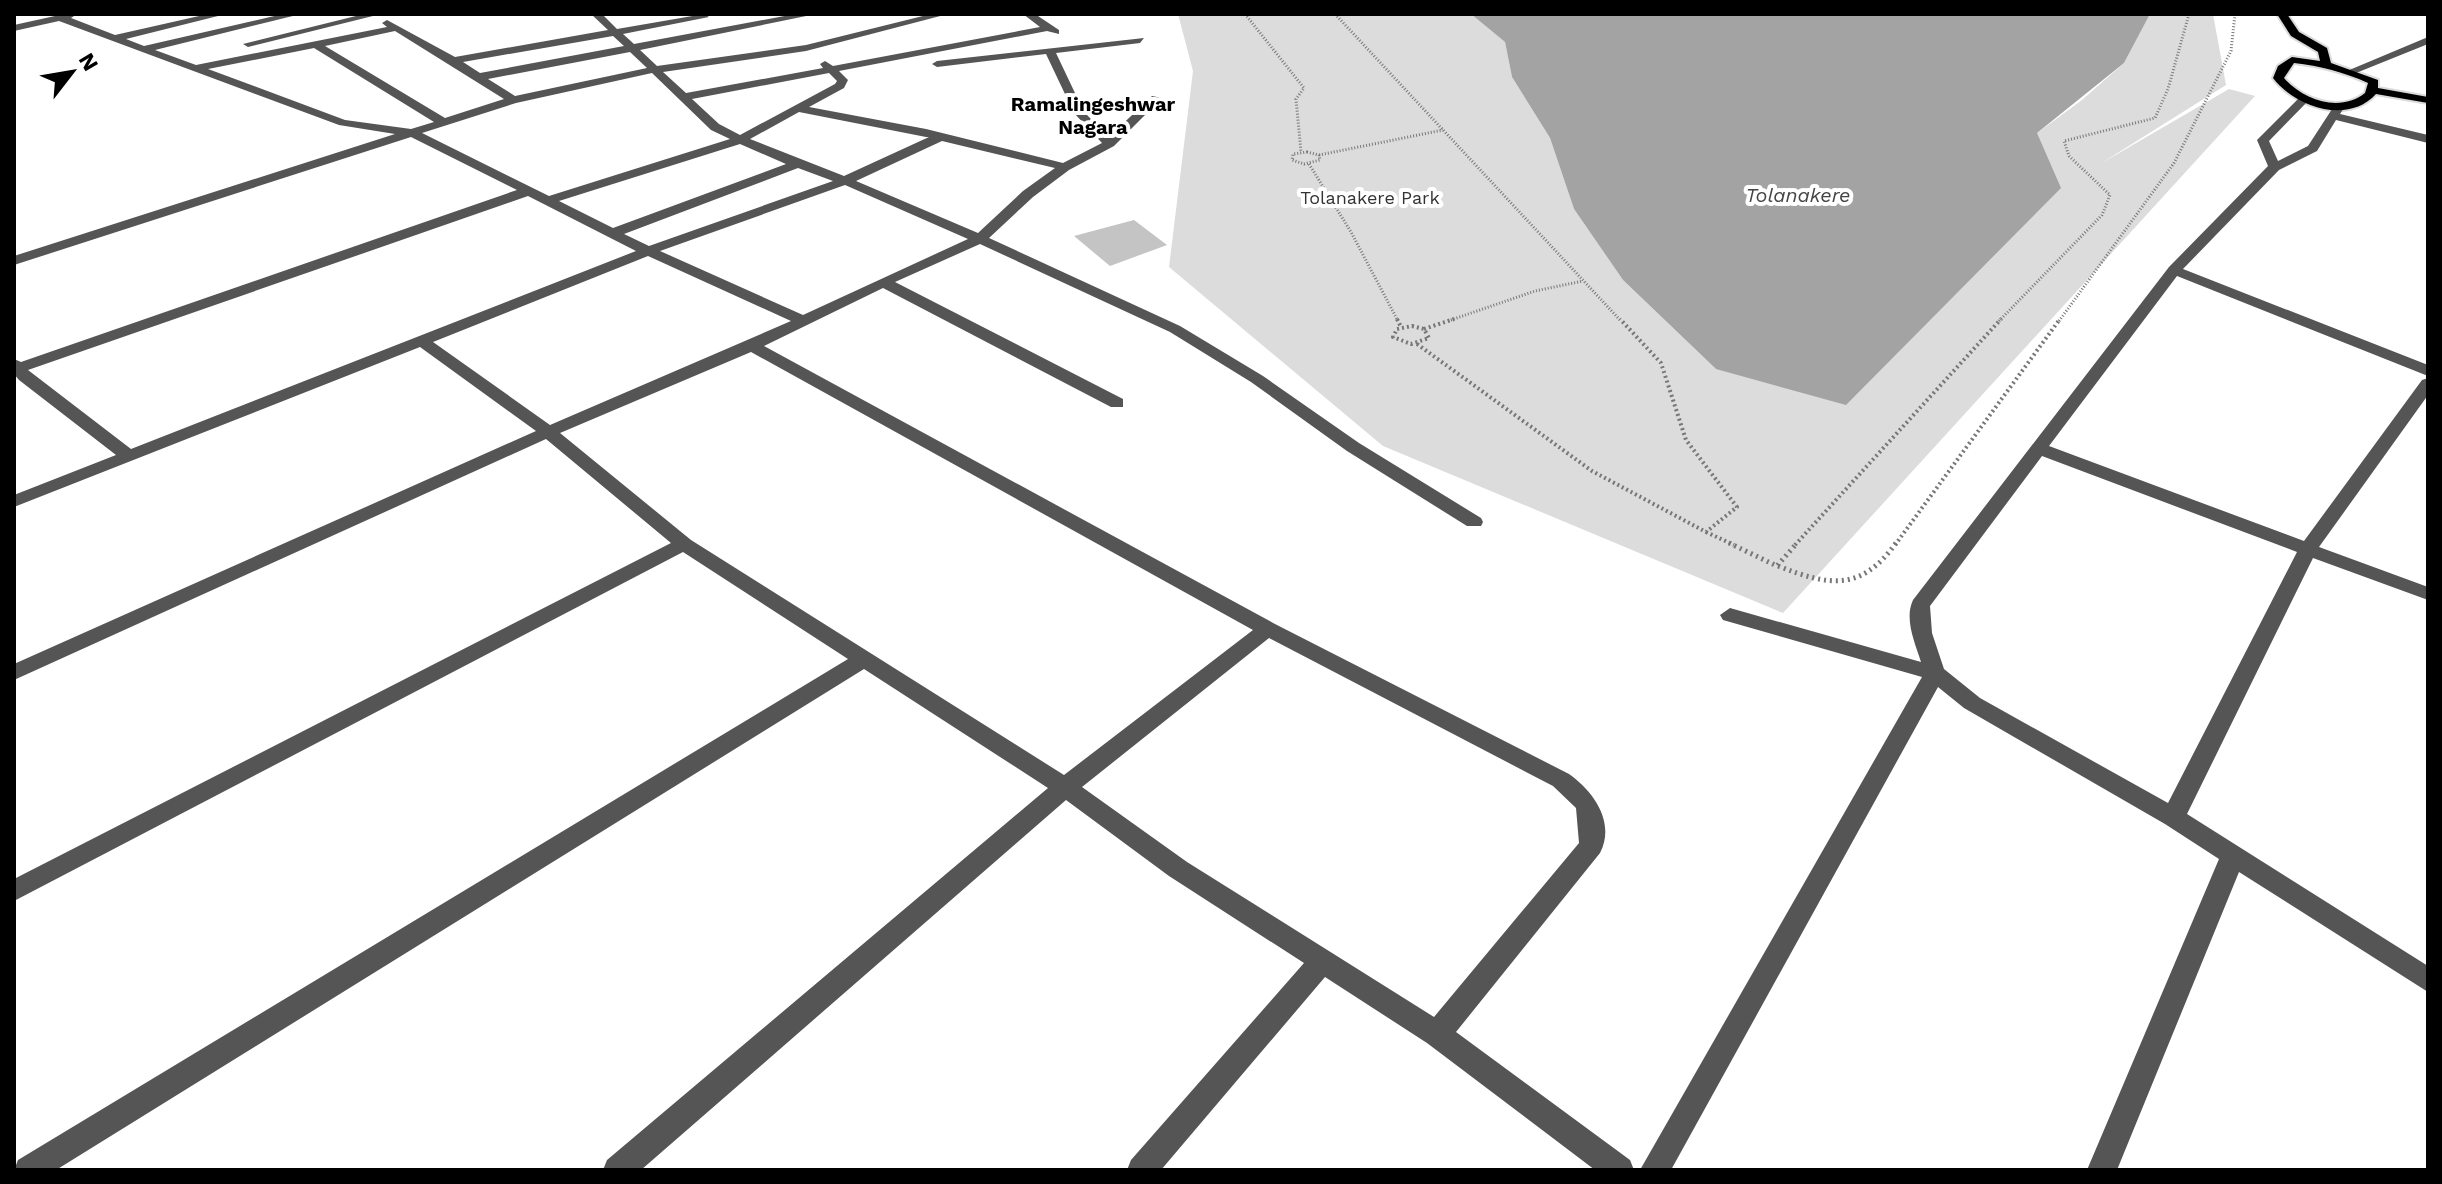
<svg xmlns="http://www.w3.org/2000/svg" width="2442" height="1184" font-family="'Work Sans',sans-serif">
	<rect width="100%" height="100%" fill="#fff"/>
	<!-- green -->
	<path fill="#dcdcdc" d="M1178 14H1471L1505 42 1512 77 1550 138 1574 209 1623 280 1716 369 2082 100 2124 63 2150 14H2213L2226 85 2100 164 2229 89 2255 96 1783 613 1383 446 1169 267 1193 71Z"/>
	<!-- water -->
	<path fill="#a3a3a3" d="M1471 14H2150L2124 63 2037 133 2061 188 1846 405 1716 369 1623 280 1574 209 1550 138 1512 77 1505 42Z"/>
	<!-- building -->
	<path fill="#c4c4c4" d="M1134 220 1167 245 1110 266 1074 236Z"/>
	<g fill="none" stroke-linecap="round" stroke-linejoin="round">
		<defs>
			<path id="major" d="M2277 14H2287L2299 32 2327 48 2331 63 2378 80V88L2428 97V103L2376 94C2348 125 2295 107 2273 78L2278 66 2292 57 2320 61 2318 52 2291 36ZM2294 63C2320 66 2344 72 2368 83L2365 93C2340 113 2303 100 2284 78Z"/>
		</defs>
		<!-- major casing -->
		<use href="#major" stroke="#dbdbdb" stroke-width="4"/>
		<!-- path-far2 -->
		<path stroke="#777" stroke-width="3" stroke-dasharray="1 2" stroke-linecap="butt" d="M1245 14 1304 88 1296 99 1301 152
			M1335 14 1621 321
			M1307 152 1319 155 1320 160 1304 164 1292 160 1293 154Z
			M1319 155 1443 130
			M1309 164 1351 232 1398 321
			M1448 321 1535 291 1583 281
			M1999 321 2102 215 2110 195 2069 156 2064 141 2155 118 2168 89 2189 14
			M2059 321 2174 163 2231 51 2235 14"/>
		<!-- path-far1 -->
		<path stroke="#777" stroke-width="4" stroke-dasharray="2 3" stroke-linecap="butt" d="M1397 319 1401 327
			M1412 326 1424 329 1429 338 1411 344 1393 337 1397 329Z
			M1424 329 1454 319
			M1417 344 1592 471 1706 532 1737 507 1686 440 1661 363 1620 319
			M1706 532 1734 545
			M1795 545 2001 319
			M1895 545 2060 319"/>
		<!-- path -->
		<path stroke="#777" stroke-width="5" stroke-dasharray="2 4" stroke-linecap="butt" d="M1729 543 1777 566 1797 543
			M1778 566C1829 586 1861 592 1896 543"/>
		<!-- minor -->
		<path fill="#555" fill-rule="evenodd" d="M64 14H77L71 18 115 35 208 14H226L126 39 144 46 283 14H301L155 50 196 65 387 27 382 23 387 20 455 57 608 30 591 14H602L617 29 704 14 709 17 623 34 634 44 795 14H816L640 50 657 66 806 45 931 14H948L806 51 663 72 686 93 823 68 820 64 825 61 833 66 1040 27 1023 14H1035L1059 30V34L1047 31 839 71 848 80 844 88 809 107 926 129 1063 163 1102 143 1074 113 1046 54 937 67 932 64 937 61 1144 38 1140 43 1056 53 1084 112 1109 137 1152 96 1162 98 1114 146 1069 170 1033 197 989 238 1180 326 1263 376 1359 443 1481 518 1483 522 1481 526H1467L1347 451 1251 382 1170 332 980 244 895 282 1123 399V407H1111L883 288 764 346 1275 624 1569 774C1593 791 1616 822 1600 853L1456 1032 1630 1160 1634 1170H1595L1427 1043 1325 977 1161 1170H1127L1131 1160 1304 963 1169 876 1066 800 641 1170H603L607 1160 1048 788 864 669 56 1170H14L18 1160 848 659 683 552 14 901V879L671 543 546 439 14 680V664L536 431 420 347 14 507V495L116 455 19 380 14 374V359L21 362 517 190 411 137 14 265V256L395 134 339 125 59 21 14 31V25ZM395 31 504 99 445 118 325 46ZM613 36 624 46 480 73 463 62ZM314 48 434 122 411 129 345 120 208 69ZM630 52 647 68 515 96 488 79ZM652 73 711 130 730 139 549 196 422 133 516 103ZM829 73 837 81 835 84 740 135 719 124 692 99ZM799 112 926 137H929L844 176 750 139ZM942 141 1055 168 1023 191 978 233 856 181ZM740 144 786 164 613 228 559 201ZM798 168 833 181 649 246 624 234ZM845 185 968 239 803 315 660 251ZM528 196 636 251 131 449 28 370ZM648 256 791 321 550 425 433 342ZM751 352 1253 630 1064 775 691 540 560 433ZM1269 638 1553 786 1576 808 1579 843 1434 1017 1187 862 1082 787Z
			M364 14 377 15 248 47 243 44Z
			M2428 37V44L2356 73 2347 71Z
			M2299 98 2309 100 2269 141 2278 161 2308 146 2334 106 2338 105 2344 108 2340 114 2428 135V143L2336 120 2317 151 2279 170 2183 269 2428 365V376L2177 276 2049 446 2304 541 2422 380 2428 378V395L2319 547 2428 587V600L2313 558 2187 814 2428 966V992L2239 872 2117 1170H2087L2219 859 2165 824 1964 708 1938 687 1671 1170H1640L1922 677 1723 620 1720 615 1730 608 1921 662C1915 643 1904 619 1913 600L2169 267 2268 166 2257 140ZM2042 456 2297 552 2168 803 1980 698 1944 669 1932 633 1930 606Z"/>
		<!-- major -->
		<use href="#major" fill="#000" fill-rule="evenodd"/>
	</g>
	<g text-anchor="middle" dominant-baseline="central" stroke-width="8" stroke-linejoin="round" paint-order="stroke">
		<!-- far-park labels -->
		<g font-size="18" fill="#333" stroke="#fff">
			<text x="1370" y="197">Tolanakere Park</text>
		</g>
		<!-- far-neighbourhood labels -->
		<g font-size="20" font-weight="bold" fill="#000" stroke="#fff">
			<text x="1093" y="104">Ramalingeshwar<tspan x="1093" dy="23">Nagara</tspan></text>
		</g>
		<!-- far-water labels -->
		<g font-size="20" font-style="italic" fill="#444" stroke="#fff">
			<text x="1798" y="195">Tolanakere</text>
		</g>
	</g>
	<!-- border -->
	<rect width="2442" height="1184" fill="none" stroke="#000000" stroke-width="32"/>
	<!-- north arrow -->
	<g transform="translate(72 72) rotate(59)" stroke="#ffffff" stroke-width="6" paint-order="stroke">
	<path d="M0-6L14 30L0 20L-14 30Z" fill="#000000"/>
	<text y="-12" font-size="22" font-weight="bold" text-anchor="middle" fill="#000000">N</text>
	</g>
</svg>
